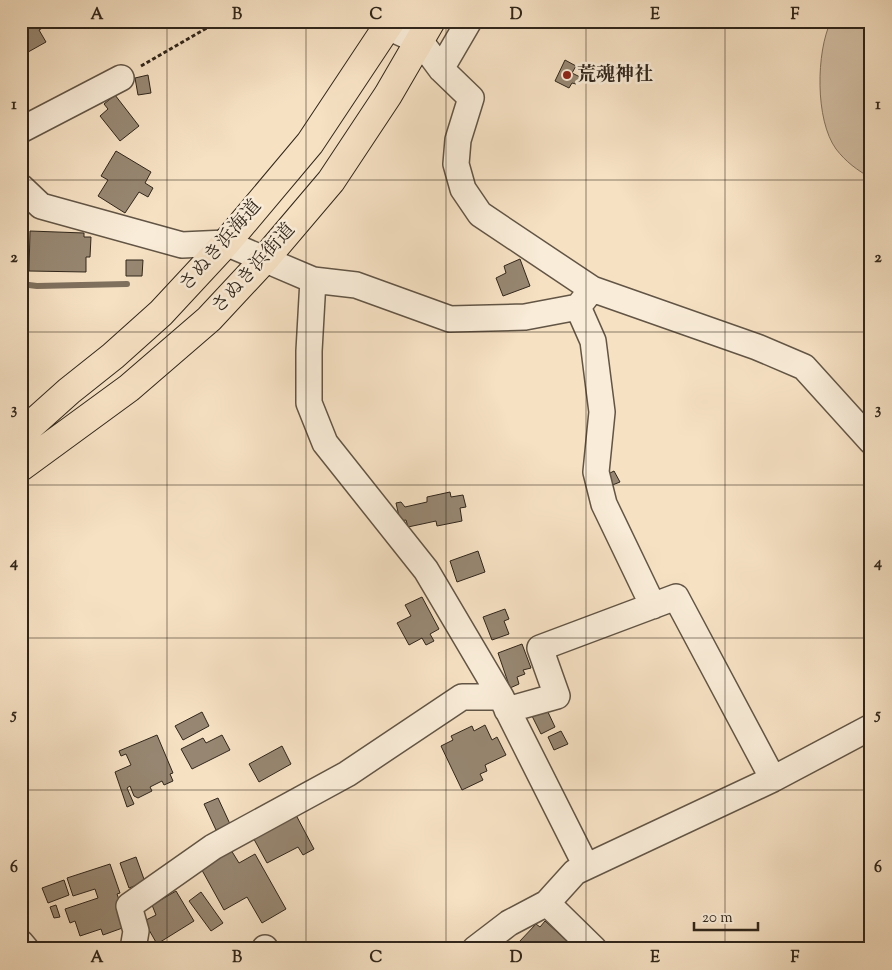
<svg xmlns="http://www.w3.org/2000/svg" width="892" height="970" font-family="'Sorts Mill Goudy','Noto Serif JP',serif">
	<rect width="100%" height="100%" fill="#f6e1c3"/>
	<filter id="stains"><feTurbulence type="fractalNoise" baseFrequency=".004" numOctaves="4"/><feColorMatrix values="0 0 0 0 .2 0 0 0 0 .09 0 0 0 0 .02 0 0 0 .5 -.17"/></filter>
	<radialGradient id="worn" r=".72"><stop offset=".6" stop-color="#630" stop-opacity="0"/><stop offset="1" stop-color="#630" stop-opacity=".3"/></radialGradient>
	<!-- green -->
	<path fill="#d4c1a6" stroke="#827460" d="M831 21H871V178C857 170 846 162 836 149 815 120 816 52 831 21Z"/>
	<g fill="none" stroke-linecap="round" stroke-linejoin="round">
		<!-- stream -->
		<path stroke="#7f705e" stroke-width="6" d="M21 284 37 286 127 284"/>
	</g>
	<!-- building -->
	<path fill="#978772" stroke="#30261b" d="M21 21H44L46 26 39 30 46 42 21 56Z
		M565 60 576 66 572 73 580 77 576 84 572 83 569 88 555 81Z
		M148 75 151 93 138 95 135 78Z
		M115 95 139 126 120 141 100 116 108 109 104 104Z
		M116 151 151 172 145 183 153 188 148 197 139 192 125 213 98 196 108 180 101 176Z
		M30 231 84 233V237H91L90 257H86V272L29 271Z
		M520 259 530 286 503 296 496 278 506 273 504 266Z
		M126 260H143L142 276H126Z
		M614 471 620 482 610 486 608 474Z
		M450 492 451 497 463 495 466 507 460 508 462 521 437 526 436 521 408 527 406 520 400 521 396 503 401 502 405 507 427 502V497Z
		M478 551 485 572 457 582 450 561Z
		M422 597 439 629 430 634 434 641 426 645 422 638 409 645 397 623 411 616 405 605Z
		M505 609 509 619 504 621 509 634 492 640 483 617Z
		M522 644 531 668 523 670 525 674 517 677 519 684 510 688 498 653Z
		M547 710 555 727 541 734 531 714Z
		M202 712 209 726 183 740 175 726Z
		M485 725 492 740 497 737 506 755 485 765 487 771 480 774 483 780 462 790 441 746 453 740 451 736 472 726 474 731Z
		M561 731 568 744 554 750 548 737Z
		M157 735 173 773 170 774 173 781 164 785 162 781 150 787 152 791 138 798 134 796 130 786 127 788 134 804 127 807 115 772 131 765 126 754 121 756 119 751Z
		M222 735 230 750 192 769 181 749 203 738 206 743Z
		M282 746 291 764 259 782 249 764Z
		M218 798 230 824 216 830 204 804Z
		M296 815 314 849 303 855 298 847 267 863 250 832Z
		M231 850 239 863 255 854 286 909 262 923 247 897 224 910 198 863Z
		M136 857 145 882 129 888 120 863Z
		M110 864 120 893 117 894 128 926 103 935 101 929 80 936 75 921 70 923 65 909 98 898 95 889 73 896 67 878Z
		M64 880 69 895 48 903 42 888Z
		M176 891 194 921 157 944 144 921 156 915 152 905Z
		M201 892 223 923 211 931 189 901Z
		M56 905 60 917 54 918 50 907Z
		M545 921 567 941 560 949H527L519 942 536 924 540 927Z"/>
	<g fill="none" stroke-linecap="round" stroke-linejoin="round">
		<defs>
			<path id="minor" d="M382 21 388 27 421 42 441 69 471 98 458 140 456 164 463 189 480 214 592 289 757 347 804 367 871 441
				M441 69 469 21
				M21 130 121 78
				M21 187 41 206 182 245 226 243 313 280 356 285 450 319 525 317 578 307 592 289
				M313 280 309 351V403L325 443 426 570 501 697 586 866 575 872 547 903 509 923 475 949
				M578 307 593 341 602 412 596 472 604 504 653 606
				M507 710 557 696 540 648 676 597 773 779
				M575 872 773 779 871 727
				M547 903 594 949
				M21 943 26 949
				M265 948V949
				M133 949 136 931 129 906 213 847 347 774 462 697H501"/>
			<path id="major" d="M21 434 69 391 113 356 161 313 226 243 310 143 391 21
				M21 467 129 388 209 319 264 260 331 181 388 95 431 21"/>
		</defs>
		<!-- minor casing -->
		<use href="#minor" stroke="#625545" stroke-width="28"/>
		<!-- major casing -->
		<use href="#major" stroke="#30261b" stroke-width="30"/>
		<!-- path -->
		<path stroke="#30261b" stroke-width="3" stroke-dasharray="4 2.5" stroke-linecap="butt" d="M141 66 212 25 211 21"/>
		<!-- minor -->
		<use href="#minor" stroke="#f9ecd8" stroke-width="25"/>
		<!-- major -->
		<use href="#major" stroke="#f6e1c3" stroke-width="28"/>
	</g>
	<!-- grid -->
	<path fill="none" stroke="#30261b" stroke-width="1" stroke-opacity="0.55" d="M167 21V949M306 21V949M446 21V949M586 21V949M725 21V949M21 180H871M21 332H871M21 485H871M21 638H871M21 790H871"/>
	<!-- markers -->
	<circle fill="#8f2418" stroke="#f9ecd8" stroke-width="2" cx="567" cy="75" r="5"/>
	<g text-anchor="middle" dominant-baseline="central" stroke-width="5" stroke-linejoin="round" paint-order="stroke">
		<!-- poi labels -->
		<g font-size="19" font-weight="bold" fill="#30261b" stroke="#f9ecd8" text-anchor="start">
			<text x="577" y="75">荒魂神社</text>
		</g>
		<!-- street labels -->
		<g font-size="19" fill="#30261b" stroke="#f9ecd8">
			<text transform="translate(221 246) rotate(-49)">さぬき浜海道</text>
			<text transform="translate(254 269) rotate(-48)">さぬき浜街道</text>
		</g>
	</g>
	<!-- margin -->
	<rect width="892" height="970" fill="none" stroke="#f6e1c3" stroke-width="55"/>
	<!-- scale -->
	<path d="M694 922v8h64v-8" fill="none" stroke="#30261b" stroke-width="2.5"/>
	<text x="702" y="922" font-size="15" fill="#30261b" stroke="#f9ecd8" stroke-width="4" paint-order="stroke">20 m</text>
	<rect x="28" y="28" width="836" height="914" fill="none" stroke="#30261b" stroke-width="2"/>
	<g font-size="16" text-anchor="middle" font-weight="bold" fill="#30261b">
		<text x="97" y="19">A</text>
		<text x="237" y="19">B</text>
		<text x="376" y="19">C</text>
		<text x="516" y="19">D</text>
		<text x="655" y="19">E</text>
		<text x="795" y="19">F</text>
		<text x="14" y="109">1</text>
		<text x="878" y="109">1</text>
		<text x="14" y="262">2</text>
		<text x="878" y="262">2</text>
		<text x="14" y="414">3</text>
		<text x="878" y="414">3</text>
		<text x="14" y="567">4</text>
		<text x="878" y="567">4</text>
		<text x="14" y="719">5</text>
		<text x="878" y="719">5</text>
		<text x="14" y="872">6</text>
		<text x="878" y="872">6</text>
		<text x="97" y="962">A</text>
		<text x="237" y="962">B</text>
		<text x="376" y="962">C</text>
		<text x="516" y="962">D</text>
		<text x="655" y="962">E</text>
		<text x="795" y="962">F</text>
	</g>
	<rect width="100%" height="100%" filter="url(#stains)"/>
	<rect width="100%" height="100%" fill="url(#worn)"/>
</svg>
